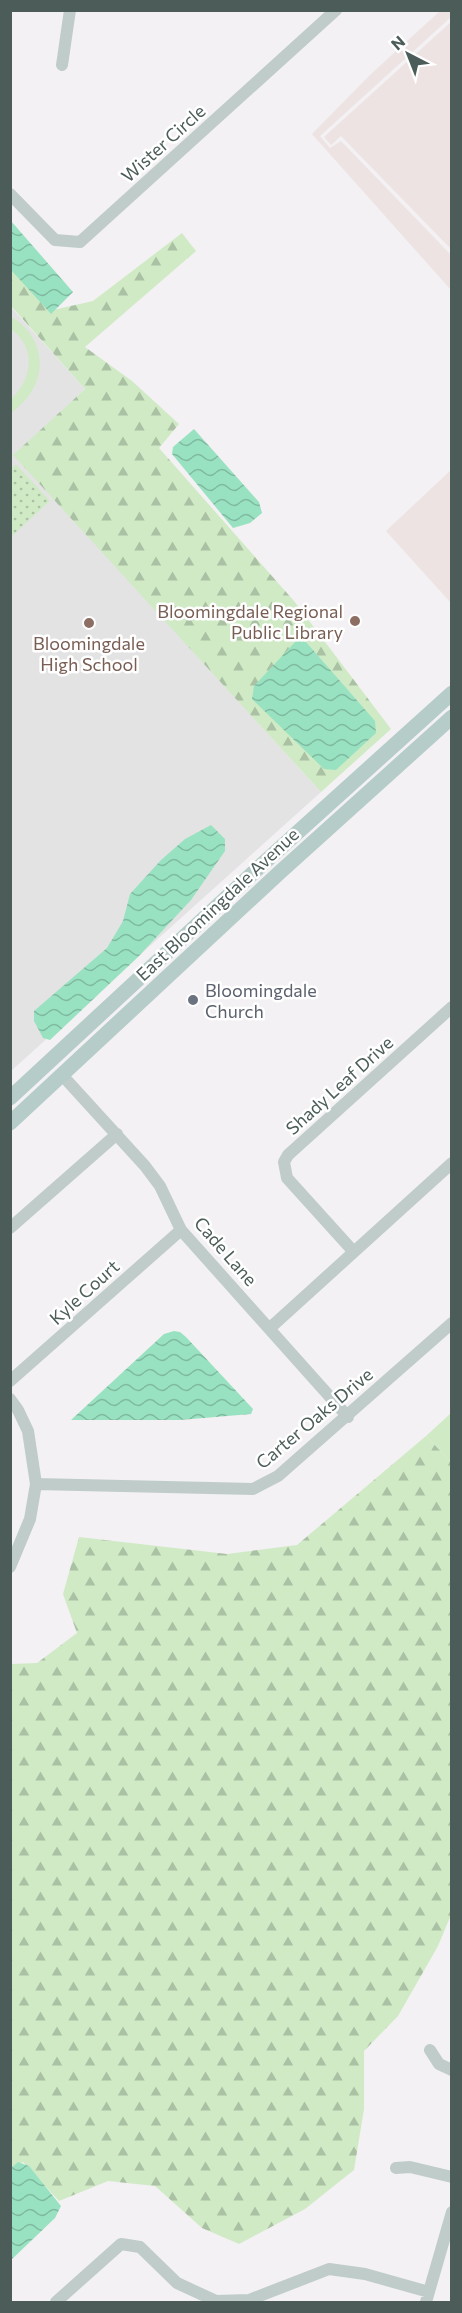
<svg xmlns="http://www.w3.org/2000/svg" width="462" height="2313" font-family="Commissioner,sans-serif">
	<defs>
		<pattern id="forest-firs" width="22" height="20" patternUnits="userSpaceOnUse" patternTransform="scale(1.5)"><rect width="22" height="20" fill="#d0eac6"/><path d="M5 1l3.5 6h-7zM16 11l3.5 6h-7z" fill="#abc1a4"/></pattern>
		<pattern id="park-dots" width="8" height="8" patternUnits="userSpaceOnUse" patternTransform="scale(1.5)"><rect width="8" height="8" fill="#d0eac6"/><path d="M2 2h.1M6 6h.1" fill="none" stroke="#abc1a4" stroke-width="1.8" stroke-linecap="round"/></pattern>
		<pattern id="water-waves" width="16" height="10" patternUnits="userSpaceOnUse" patternTransform="scale(1.5)"><rect width="16" height="10" fill="#99e2c1"/><path d="M0 5q4-4 8 0t8 0" fill="none" stroke="#7fbaa0"/></pattern>
	</defs>
	<rect width="100%" height="100%" fill="#f3f1f3"/>
	<!-- commercial -->
	<path fill="#ede3e2" d="M440 11H451V17L320 136 330 148 341 141 451 255V290L312 134 370 75Z
		M451 22V249L341 136 331 145 324 137Z
		M451 470V603L386 531Z"/>
	<!-- education -->
	<path fill="#e4e3e4" d="M10 306 85 389 14 455 321 792 11 1071Z"/>
	<!-- grass -->
	<path fill="#d0eac6" d="M11 317C37 330 48 363 33 389 28 399 19 406 11 414V399C32 379 37 348 11 329Z
		M451 1413V1462L426 1436Z"/>
	<!-- forest -->
	<path fill="url(#forest-firs)" d="M182 233 196 251 85 347 132 381 179 424 159 448 294 601 391 729 321 792 13 455 85 389 11 306 10 264 53 310 93 301Z
		M426 1436 451 1462V1915L438 1946 398 2016 364 2051V2109L354 2170 305 2209 239 2244 202 2228 155 2186 108 2181 59 2201 23 2162 11 2168V1664L37 1663 77 1633 63 1594 79 1537 227 1554 297 1545Z"/>
	<!-- park -->
	<path fill="url(#park-dots)" d="M16 464 50 501 11 537V469Z"/>
	<!-- water -->
	<path fill="url(#water-waves)" d="M11 221 73 292 51 314 11 270Z
		M194 429 259 502 262 513 250 523 233 528 172 454 173 447Z
		M296 641 306 642 375 721 376 733 336 770 324 769 252 699 254 686Z
		M211 825 225 839V851L191 900 138 957 50 1040 43 1038 34 1021V1011L107 948 123 921 130 894 161 860 185 839Z
		M174 1331 180 1332 186 1337 253 1409 251 1414 180 1420H71L164 1334Z
		M18 2162 29 2166 61 2206 55 2218 11 2260V2168Z"/>
	<g fill="none" stroke-linecap="round" stroke-linejoin="round">
		<!-- minor -->
		<path stroke="#bfccc9" stroke-width="12" d="M62 65 70 10
			M10 194 55 240 80 242 336 10
			M62 1075 145 1166 160 1186 181 1230 348 1417
			M10 1228 117 1134
			M353 1251 287 1178 284 1162 288 1155 452 1007
			M270 1328 452 1163
			M10 1381 181 1230
			M10 1399 18 1410 28 1431 36 1484 30 1519 10 1567
			M36 1484 253 1489 278 1476 452 1323
			M430 2050 439 2064 452 2070
			M396 2168 410 2167 452 2177
			M56 2302 121 2244 140 2247 177 2283 216 2301 249 2300 329 2269 365 2274 429 2292
			M426 2302 452 2212"/>
		<!-- major -->
		<path stroke="#b5ccc8" stroke-width="15" d="M10 1098 267 860 452 693
			M10 1123 279 873 452 717"/>
	</g>
	<!-- markers -->
	<g fill="#8d6e63" stroke="#fff" stroke-width="2">
		<circle cx="355" cy="621" r="6"/>
		<circle cx="89" cy="623" r="6"/>
	</g>
	<circle fill="#6b7280" stroke="#fff" stroke-width="2" cx="193" cy="1000" r="6"/>
	<g text-anchor="middle" dominant-baseline="central" stroke-width="5" stroke-linejoin="round" paint-order="stroke">
		<!-- street labels -->
		<g font-size="18" fill="#4b5c59" stroke="#fff">
			<text transform="translate(163 143) rotate(-42)">Wister Circle</text>
			<text transform="translate(217 904) rotate(-43)">East Bloomingdale Avenue</text>
			<text transform="translate(339 1085) rotate(-42)">Shady Leaf Drive</text>
			<text transform="translate(226 1251) rotate(49)">Cade Lane</text>
			<text transform="translate(84 1292) rotate(-42)">Kyle Court</text>
			<text transform="translate(314 1418) rotate(-40)">Carter Oaks Drive</text>
		</g>
		<!-- education labels -->
		<g font-size="18" fill="#785e54" stroke="#fff" text-anchor="end">
			<text x="343" y="611">Bloomingdale Regional<tspan x="343" dy="21">Public Library</tspan></text>
			<text x="89" y="643" text-anchor="middle">Bloomingdale<tspan x="89" dy="21">High School</tspan></text>
		</g>
		<!-- worship labels -->
		<g font-size="18" fill="#5b616d" stroke="#fff" text-anchor="start">
			<text x="205" y="990">Bloomingdale<tspan x="205" dy="21">Church</tspan></text>
		</g>
	</g>
	<!-- border -->
	<rect width="462" height="2313" fill="none" stroke="#4b5c59" stroke-width="24"/>
	<!-- north arrow -->
	<g transform="translate(408 54) rotate(318)" stroke="#ffffff" stroke-width="4.5" paint-order="stroke">
	<path d="M0-4.5L10 22L0 15L-10 22Z" fill="#4b5c59"/>
	<text y="-9" font-size="16" font-weight="bold" text-anchor="middle" fill="#4b5c59">N</text>
	</g>
</svg>
